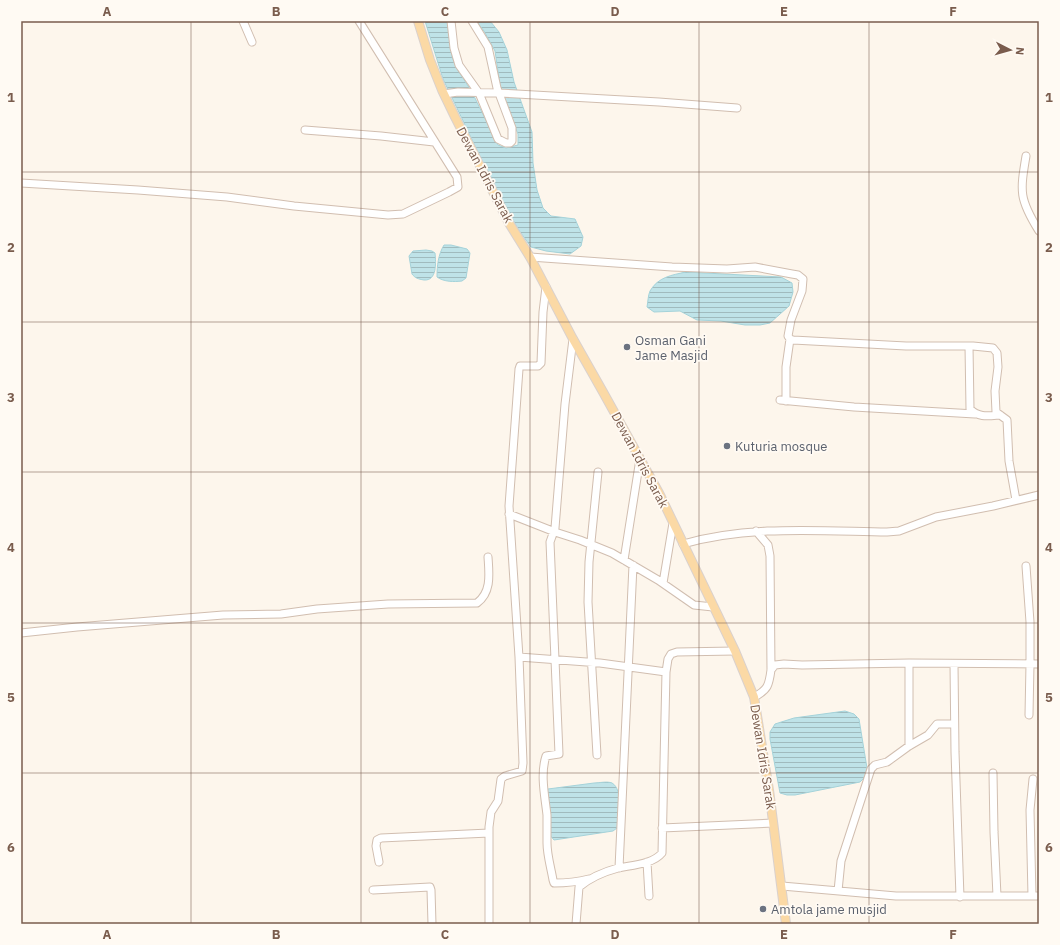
<svg xmlns="http://www.w3.org/2000/svg" width="1060" height="945" font-family="'IBM Plex Sans',sans-serif">
	<defs>
		<pattern id="water-rules" width="6" height="5" patternUnits="userSpaceOnUse"><rect width="6" height="5" fill="#bfe3e8"/><path d="M0 2.5h6" fill="none" stroke="#a0bbbe"/></pattern>
	</defs>
	<rect width="100%" height="100%" fill="#fdf6ec"/>
	<!-- water -->
	<path fill="url(#water-rules)" stroke="#a5d3da" d="M425 21H448L452 57 457 69 472 92 498 145 506 148 518 145V134L501 92 495 51 484 31 476 21H490L499 32 507 50 514 82 532 132 533 163 537 190 543 208 551 216 575 219 583 237 581 246 570 254 546 251 531 247 518 229 489 175 443 79Z
		M444 245H451L467 249 470 253 466 278 462 281C454 282 444 282 437 277 437 266 438 255 444 245Z
		M426 250 432 251 435 253C436 263 437 281 424 280 418 279 415 278 412 274L409 256 413 251Z
		M686 272 781 277 792 283 793 292 789 306 770 323 760 325H745L721 321 697 320 680 311 654 312 647 307C648 302 648 295 650 291 658 277 672 275 686 272Z
		M845 711 854 714 859 719 867 768 865 777 860 782 795 795H787L780 793 770 739V732L775 724 794 718Z
		M594 783C599 783 607 781 612 783 623 789 620 818 617 828L613 831 554 840 549 834 547 790 548 789Z"/>
	<g fill="none" stroke-linecap="round" stroke-linejoin="round">
		<defs>
			<path id="minor" d="M243 21 252 42
				M451 21 454 48 459 65 479 93 498 139 506 143H510L512 141V128L497 88 488 47 472 21
				M444 94 458 92 499 93 659 102 737 108
				M305 130 381 136 434 142
				M1026 156C1020 192 1019 199 1039 231
				M21 183 138 190 227 197 294 206 388 215 403 214 449 192 458 187 457 177 359 21
				M530 257 672 267 727 269 755 267 792 274 798 275 803 279 802 291 791 320 788 336 790 339 793 340 906 346H973L993 348 997 353 998 367 995 391 996 412 1007 420 1009 461 1016 500
				M573 339 565 404 555 528 550 542 559 754 546 756C540 774 545 797 547 815 547 824 547 834 547 843 547 855 551 868 553 880L554 883C567 883 577 882 589 879
				M969 346 970 409C979 418 988 416 1000 415
				M780 400 854 407 975 414
				M786 401V367L790 339
				M509 514 555 532 580 540 612 553 658 580 694 605 713 607
				M683 544C749 525 819 531 887 532L899 531 936 517 993 506 1039 495
				M624 560 640 459
				M1026 566 1030 622V664L1029 715
				M663 583 673 523
				M21 633 77 627 223 615 281 614 317 609 388 604 477 603C492 592 489 573 488 557
				M519 657 509 506 519 369 520 366H538L541 363 543 312 546 287
				M954 664 955 752 960 897
				M771 670 775 665 784 664 802 665 909 663 1039 664
				M754 697C768 690 769 685 771 670L770 556 768 545 756 531
				M909 746V663
				M597 755 588 602 589 562 598 472
				M993 773 994 832 997 896
				M662 828 773 823
				M379 862 376 846 377 840 381 838 489 833
				M647 862 649 896
				M619 868 633 565
				M782 886 896 896H1039
				M373 890 430 887 431 890 432 924
				M838 891 841 861 871 769 875 765 887 762 909 746 928 735 937 724H954
				M1032 896 1030 810 1033 779
				M489 924V827L491 812 498 801 501 779 505 776 522 771 523 763 519 657 600 663 666 672
				M576 924 579 887C591 877 603 872 618 868 633 865 653 864 662 853L666 672 668 659 671 654 677 652 735 651"/>
			<path id="major" d="M418 21 430 60 442 90 455 117 509 223 530 257 573 339 603 392 659 493 735 651 754 697 769 790 786 924"/>
		</defs>
		<!-- minor casing -->
		<use href="#minor" stroke="#d1beb0" stroke-width="9"/>
		<!-- major casing -->
		<use href="#major" stroke="#dad1cd" stroke-width="10"/>
		<!-- minor -->
		<use href="#minor" stroke="#fff" stroke-width="7"/>
		<!-- major -->
		<use href="#major" stroke="#fbd9a5" stroke-width="8"/>
	</g>
	<!-- grid -->
	<path fill="none" stroke="#7a5c4d" stroke-width="1" stroke-opacity="0.55" d="M191 21V924M361 21V924M530 21V924M699 21V924M869 21V924M21 172H1039M21 322H1039M21 472H1039M21 623H1039M21 773H1039"/>
	<!-- markers -->
	<g fill="#6b7280" stroke="#fffaf3" stroke-width="1.5">
		<circle cx="627" cy="347" r="4"/>
		<circle cx="727" cy="446" r="4"/>
		<circle cx="763" cy="909" r="4"/>
	</g>
	<g text-anchor="middle" dominant-baseline="central" stroke-width="3.5" stroke-linejoin="round" paint-order="stroke">
		<!-- street labels -->
		<g font-size="13" fill="#7a5c4d" stroke="#fffaf3">
			<text transform="translate(485 175) rotate(62)">Dewan Idris Sarak</text>
			<text transform="translate(640 460) rotate(62)">Dewan Idris Sarak</text>
			<text transform="translate(763 757) rotate(81)">Dewan Idris Sarak</text>
		</g>
		<!-- worship labels -->
		<g font-size="13" fill="#5b616d" stroke="#fffaf3" text-anchor="start">
			<text x="635" y="340">Osman Gani<tspan x="635" dy="15">Jame Masjid</tspan></text>
			<text x="735" y="446">Kuturia mosque</text>
			<text x="771" y="909">Amtola jame musjid</text>
		</g>
	</g>
	<!-- border -->
	<rect width="1060" height="945" fill="none" stroke="#fffaf3" stroke-width="44"/>
	<!-- north arrow -->
	<g transform="translate(1010 50) rotate(96)" stroke="#fffaf3" stroke-width="3" paint-order="stroke">
	<path d="M0-3L7 15L0 10L-7 15Z" fill="#7a5c4d"/>
	<text y="-6" font-size="11" font-weight="bold" text-anchor="middle" fill="#7a5c4d">N</text>
	</g>
	<rect x="22" y="22" width="1016" height="901" fill="none" stroke="#7a5c4d" stroke-width="1.5"/>
	<g font-size="13" text-anchor="middle" font-weight="bold" fill="#7a5c4d">
		<text x="107" y="16">A</text>
		<text x="276" y="16">B</text>
		<text x="445" y="16">C</text>
		<text x="615" y="16">D</text>
		<text x="784" y="16">E</text>
		<text x="953" y="16">F</text>
		<text x="11" y="102">1</text>
		<text x="1049" y="102">1</text>
		<text x="11" y="252">2</text>
		<text x="1049" y="252">2</text>
		<text x="11" y="402">3</text>
		<text x="1049" y="402">3</text>
		<text x="11" y="552">4</text>
		<text x="1049" y="552">4</text>
		<text x="11" y="702">5</text>
		<text x="1049" y="702">5</text>
		<text x="11" y="852">6</text>
		<text x="1049" y="852">6</text>
		<text x="107" y="939">A</text>
		<text x="276" y="939">B</text>
		<text x="445" y="939">C</text>
		<text x="615" y="939">D</text>
		<text x="784" y="939">E</text>
		<text x="953" y="939">F</text>
	</g>
</svg>
